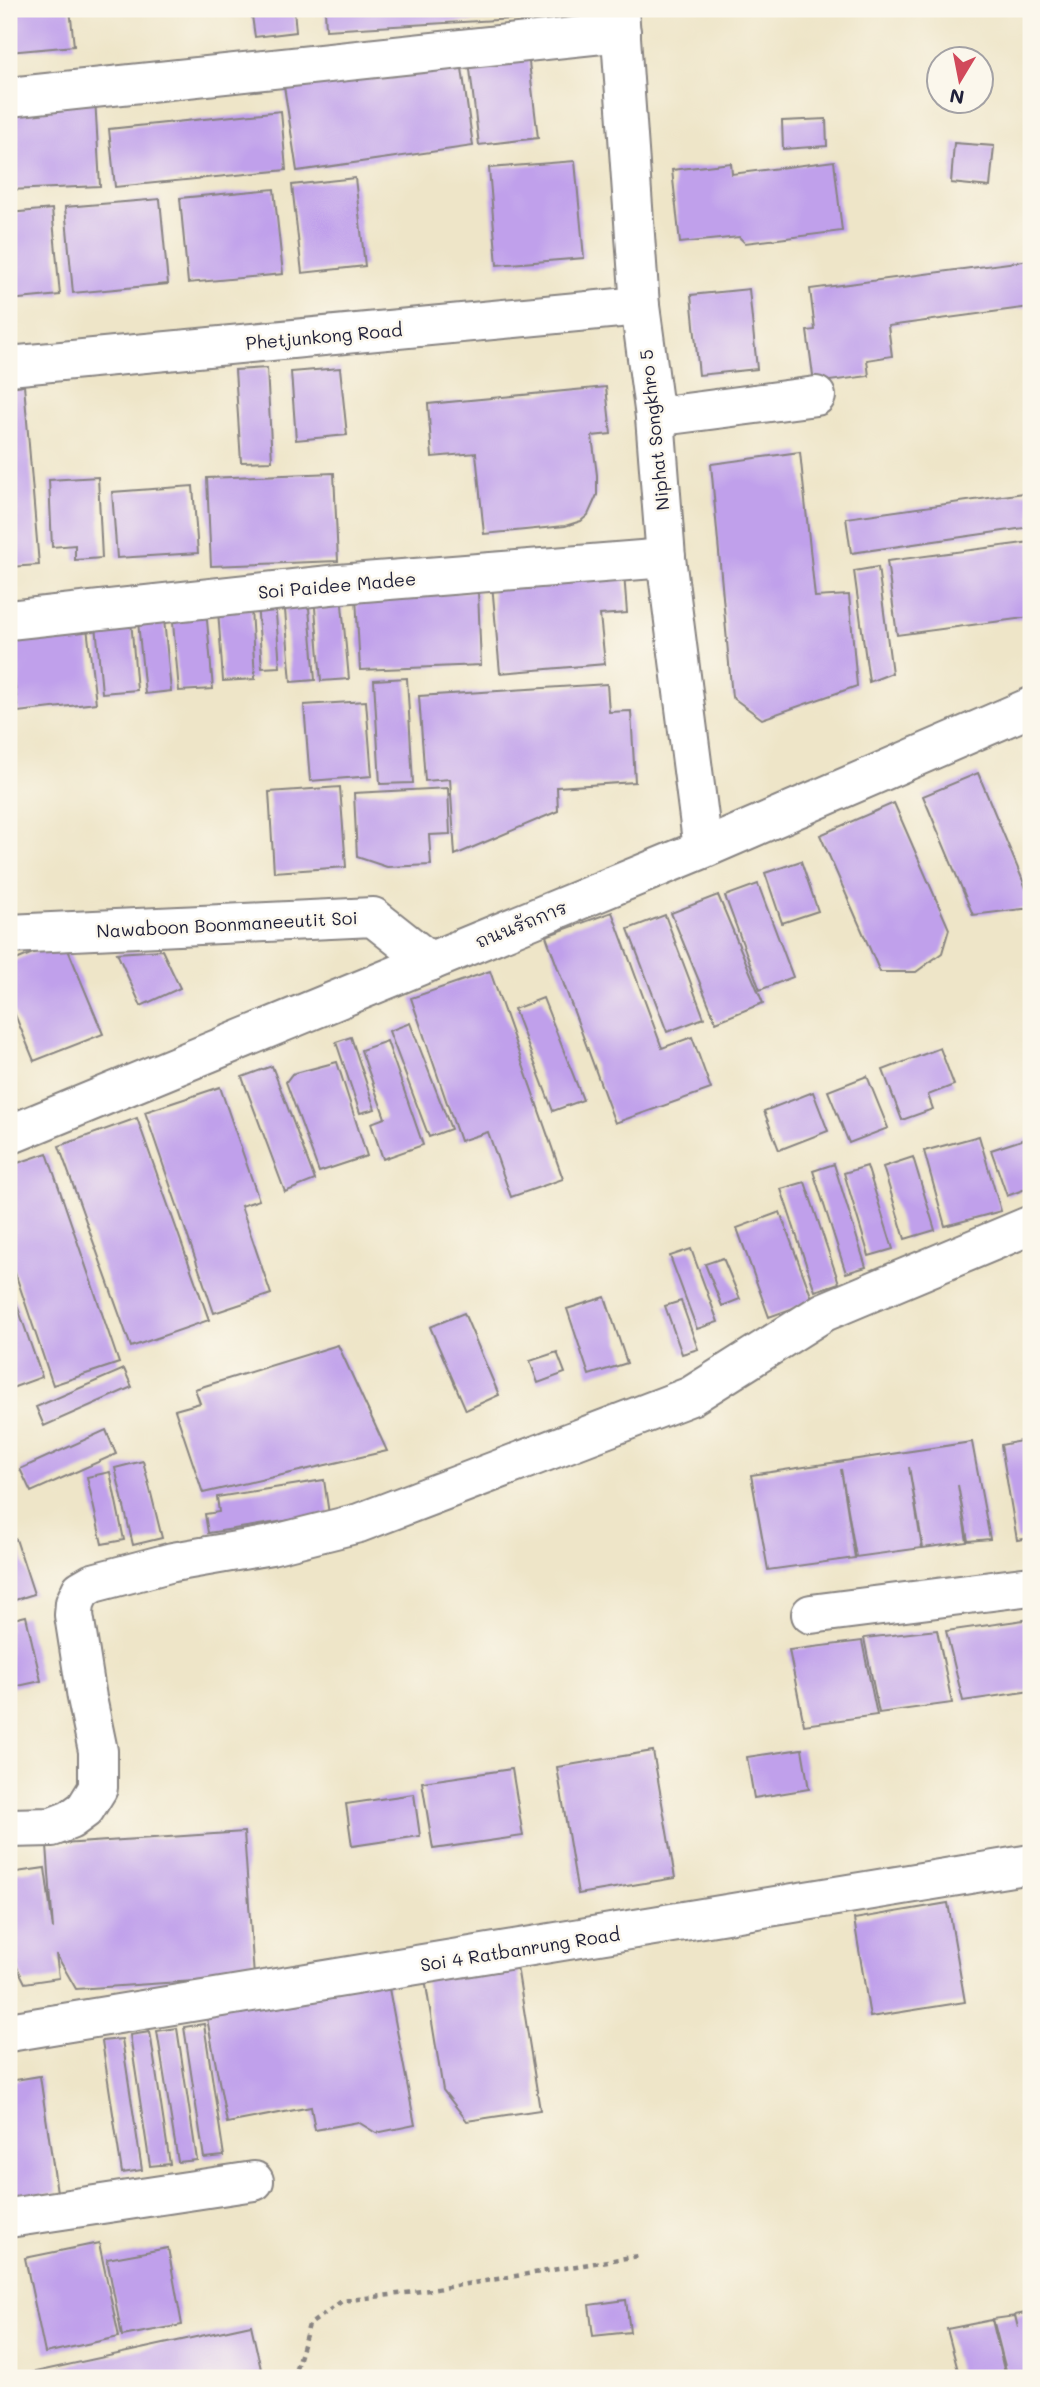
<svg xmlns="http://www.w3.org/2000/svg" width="1040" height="2387" font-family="Mali,'Playpen Sans Thai',sans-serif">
	<rect width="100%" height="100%" fill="#fbf7ec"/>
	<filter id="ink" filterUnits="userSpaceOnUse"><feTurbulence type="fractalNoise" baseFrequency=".0143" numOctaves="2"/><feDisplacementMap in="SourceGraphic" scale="14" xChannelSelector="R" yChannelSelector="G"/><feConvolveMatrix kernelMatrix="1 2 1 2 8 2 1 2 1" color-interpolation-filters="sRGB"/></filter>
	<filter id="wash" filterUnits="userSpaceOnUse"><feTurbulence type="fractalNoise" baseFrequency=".00686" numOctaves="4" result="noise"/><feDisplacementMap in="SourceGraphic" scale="28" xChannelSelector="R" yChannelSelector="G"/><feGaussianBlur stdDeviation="1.57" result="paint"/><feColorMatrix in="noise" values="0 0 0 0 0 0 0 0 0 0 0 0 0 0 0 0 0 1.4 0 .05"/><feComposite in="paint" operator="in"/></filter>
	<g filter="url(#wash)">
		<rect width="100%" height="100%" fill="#eee5c8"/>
		<g id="blocks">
			<!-- building -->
			<path fill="#c0a0eb" d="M9 9H70L74 46 9 52Z
				M251 9H294L296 32 255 37Z
				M325 9H563V16L326 30Z
				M528 54 538 138 479 145 469 61Z
				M461 61 473 146 297 171 284 86Z
				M95 97 100 186 9 190V101Z
				M281 111 286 170 115 187 109 129Z
				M826 119 827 146 783 149 782 121Z
				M954 143 994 146 990 187 951 183Z
				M575 161 584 258 497 265 489 168Z
				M834 161 842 231 745 243 739 237 680 243 672 170 731 163 732 174Z
				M355 178 365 266 302 273 292 185Z
				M274 189 283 274 188 283 180 198Z
				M160 199 168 284 73 293 65 207Z
				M52 209 60 295 9 300V213Z
				M1031 260V289L1028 290 1030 307 888 326 892 356 867 360 869 376 814 383 807 331 815 330 810 289Z
				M749 289 757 369 699 375 691 295Z
				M267 368 272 461 241 462 235 370Z
				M340 368 347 435 296 440 291 372Z
				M24 385 39 565 9 567V387Z
				M606 387 611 434 592 436 597 475V495L588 515 581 521 565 526 484 534 476 453 432 457 428 404Z
				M800 452 815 597 849 595 857 686 762 719 732 697 711 464Z
				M334 473 338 561 211 566 207 478Z
				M98 477 102 558 75 560V545L52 547 49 480Z
				M193 486 198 553 117 558 112 492Z
				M1031 492V527L851 553 846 518Z
				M1031 542V617L897 635 887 561Z
				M878 567 892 673 869 682 854 571Z
				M624 573 627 613 600 615 605 664 500 673 492 584Z
				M478 591 481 665 360 670 356 597Z
				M341 594 349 679 321 681 314 596Z
				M308 596 315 680 291 682 284 598Z
				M275 601 280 667 262 668 257 602Z
				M251 608 255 679 223 681 218 610Z
				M163 609 171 691 145 694 137 611Z
				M206 609 213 689 179 691 172 611Z
				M86 619 96 703 18 712 9 634Z
				M131 620 137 690 102 693 96 624Z
				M407 678 413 783 380 784 374 680Z
				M607 684 609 712 631 711 635 782 557 787 558 811 455 855 450 779 425 781 419 696Z
				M366 701 372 776 310 781 304 705Z
				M978 773 1031 900V908L973 915 923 796Z
				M340 787 346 867 274 872 269 792Z
				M448 788 450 834 429 835 431 865 387 867 357 857 354 793Z
				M894 803 949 929 942 953 916 972H880L820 835Z
				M801 861 818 911 782 923 765 873Z
				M758 884 793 977 760 990 725 896Z
				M718 895 763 1003 716 1022 671 913Z
				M612 912 662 1048 692 1037 711 1089 615 1123 546 936Z
				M665 915 704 1018 667 1032 628 929Z
				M64 940 103 1034 34 1061 9 1000V963Z
				M162 950 180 988 141 1006 117 953Z
				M490 971 563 1179 511 1197 488 1132 460 1141 411 998Z
				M543 998 583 1100 553 1111 514 1009Z
				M410 1023 451 1129 429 1137 389 1031Z
				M351 1037 375 1109 360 1113 336 1042Z
				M387 1041 423 1145 383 1159 371 1123 385 1118 361 1050Z
				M940 1048 954 1085 928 1095 933 1109 902 1120 883 1070Z
				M337 1062 367 1156 319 1172 286 1082 292 1074Z
				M272 1066 315 1180 285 1192 242 1077Z
				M867 1076 888 1128 849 1143 828 1091Z
				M220 1087 259 1200 241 1206 271 1294 214 1313 145 1112Z
				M813 1092 828 1131 779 1150 764 1111Z
				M137 1118 209 1320 131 1347 59 1146Z
				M979 1136 1001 1211 945 1226 924 1151Z
				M1031 1137V1187L1007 1196 991 1150Z
				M47 1153 119 1363 53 1385 9 1255V1166Z
				M913 1157 935 1230 905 1239 883 1167Z
				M834 1164 866 1267 846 1273 813 1171Z
				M867 1166 893 1249 869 1256 844 1173Z
				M805 1182 839 1283 815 1291 781 1189Z
				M780 1212 813 1301 769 1317 737 1228Z
				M691 1249 718 1322 697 1329 670 1256Z
				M723 1258 740 1299 722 1306 705 1264Z
				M9 1282 42 1377 9 1389Z
				M605 1297 627 1363 589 1375 567 1309Z
				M681 1301 698 1349 682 1354 665 1306Z
				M464 1313 499 1395 466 1410 430 1327Z
				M338 1345 387 1451 203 1493 175 1410 200 1403 195 1389Z
				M557 1352 565 1373 538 1383 530 1361Z
				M124 1369 132 1387 44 1426 36 1407Z
				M106 1430 116 1454 31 1492 20 1469Z
				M1031 1439V1538L1017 1540 1001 1445Z
				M972 1442 990 1539 968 1541 958 1485 967 1542 923 1548 909 1467 922 1548 856 1557 841 1469 855 1558 768 1570 751 1475Z
				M143 1461 162 1538 133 1545 115 1468Z
				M110 1472 124 1540 102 1544 87 1477Z
				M324 1480 329 1514 208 1533 205 1514 219 1512 217 1497Z
				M16 1539 34 1594 9 1602V1541Z
				M26 1616 41 1681 9 1688V1620Z
				M1031 1619V1691L963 1701 946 1631Z
				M937 1630 952 1703 879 1713 864 1638Z
				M862 1641 877 1715 804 1725 789 1650Z
				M802 1749 809 1789 754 1798 747 1757Z
				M653 1751 675 1878 578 1894 557 1767Z
				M512 1769 523 1836 433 1849 422 1782Z
				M414 1794 420 1836 352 1846 346 1804Z
				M244 1832 254 1977 76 1989 56 1954 59 1978 25 1983 16 1965 9 1913V1873L45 1868 53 1929 47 1845Z
				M948 1903 965 2002 870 2017 854 1919Z
				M9 1944 17 1984 9 1985Z
				M517 1966 540 2110 467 2121 443 2090 425 1979Z
				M386 1973 415 2125 376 2133 358 2122 315 2130 311 2107 227 2123 205 2008Z
				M204 2024 224 2156 204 2158 184 2027Z
				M177 2028 197 2160 178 2162 157 2031Z
				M150 2032 170 2164 150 2166 130 2035Z
				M122 2039 142 2170 122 2173 102 2041Z
				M40 2076 57 2192 9 2198V2081Z
				M99 2243 119 2337 45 2353 25 2258Z
				M168 2248 182 2325 122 2336 107 2259Z
				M626 2300 630 2332 593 2336 589 2305Z
				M1031 2312V2378H1008L993 2319 1015 2316 1018 2328 1015 2315Z
				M992 2320 1006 2378H960L947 2329Z
				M251 2325 263 2378H13L12 2377Z"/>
		</g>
	</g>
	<g filter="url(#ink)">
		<use href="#blocks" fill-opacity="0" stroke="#888482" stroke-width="2"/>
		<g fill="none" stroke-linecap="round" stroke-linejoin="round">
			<defs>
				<path id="street" d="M9 97 621 32
					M9 366 640 306
					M655 417 816 396
					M9 620 339 584 666 558
					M9 934 373 917 430 962
					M811 1614 1031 1586
					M9 1828 52 1827 70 1820 85 1809 98 1788V1751L87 1698 74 1615 75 1603 81 1590 93 1583 173 1562 271 1545 359 1523 691 1396 824 1312 1031 1225
					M9 2032 1031 1864
					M9 2218 254 2181"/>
				<path id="secondary" d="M619 9 640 306 655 417 666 558 703 849
					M9 1135 703 849 1031 707"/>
			</defs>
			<!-- street casing -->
			<use href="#street" stroke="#888482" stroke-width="42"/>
			<!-- secondary casing -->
			<use href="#secondary" stroke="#888482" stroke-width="42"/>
			<!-- path -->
			<path stroke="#888482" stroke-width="4.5" stroke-dasharray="5 5" stroke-linecap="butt" d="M293 2378 309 2325 342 2301 430 2290 638 2256"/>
			<!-- street -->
			<use href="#street" stroke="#fff" stroke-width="38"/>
			<!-- secondary -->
			<use href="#secondary" stroke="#fff" stroke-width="38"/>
		</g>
	</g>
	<g text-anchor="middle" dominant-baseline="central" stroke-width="5" stroke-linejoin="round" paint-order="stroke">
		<!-- street labels -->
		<g font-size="18" fill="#22223b" stroke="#fbf7ec">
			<text transform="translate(324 336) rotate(-5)">Phetjunkong Road</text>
			<text transform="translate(654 430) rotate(-96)">Niphat Songkhro 5</text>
			<text transform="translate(337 585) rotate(-5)">Soi Paidee Madee</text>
			<text transform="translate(227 924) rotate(-3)">Nawaboon Boonmaneeutit Soi</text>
			<text transform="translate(521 924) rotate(-22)">ถนนรัถการ</text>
			<text transform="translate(520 1949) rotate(-9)">Soi 4 Ratbanrung Road</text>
		</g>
	</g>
	<!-- margin -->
	<rect width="1040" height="2387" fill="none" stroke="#fbf7ec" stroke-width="35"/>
	<!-- north arrow -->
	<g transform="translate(960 80) rotate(190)"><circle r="33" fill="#fbf7ec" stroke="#a4a2a5" stroke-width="2"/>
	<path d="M0-5L12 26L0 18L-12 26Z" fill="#d1495b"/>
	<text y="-10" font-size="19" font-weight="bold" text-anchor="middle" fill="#22223b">N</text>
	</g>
</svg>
